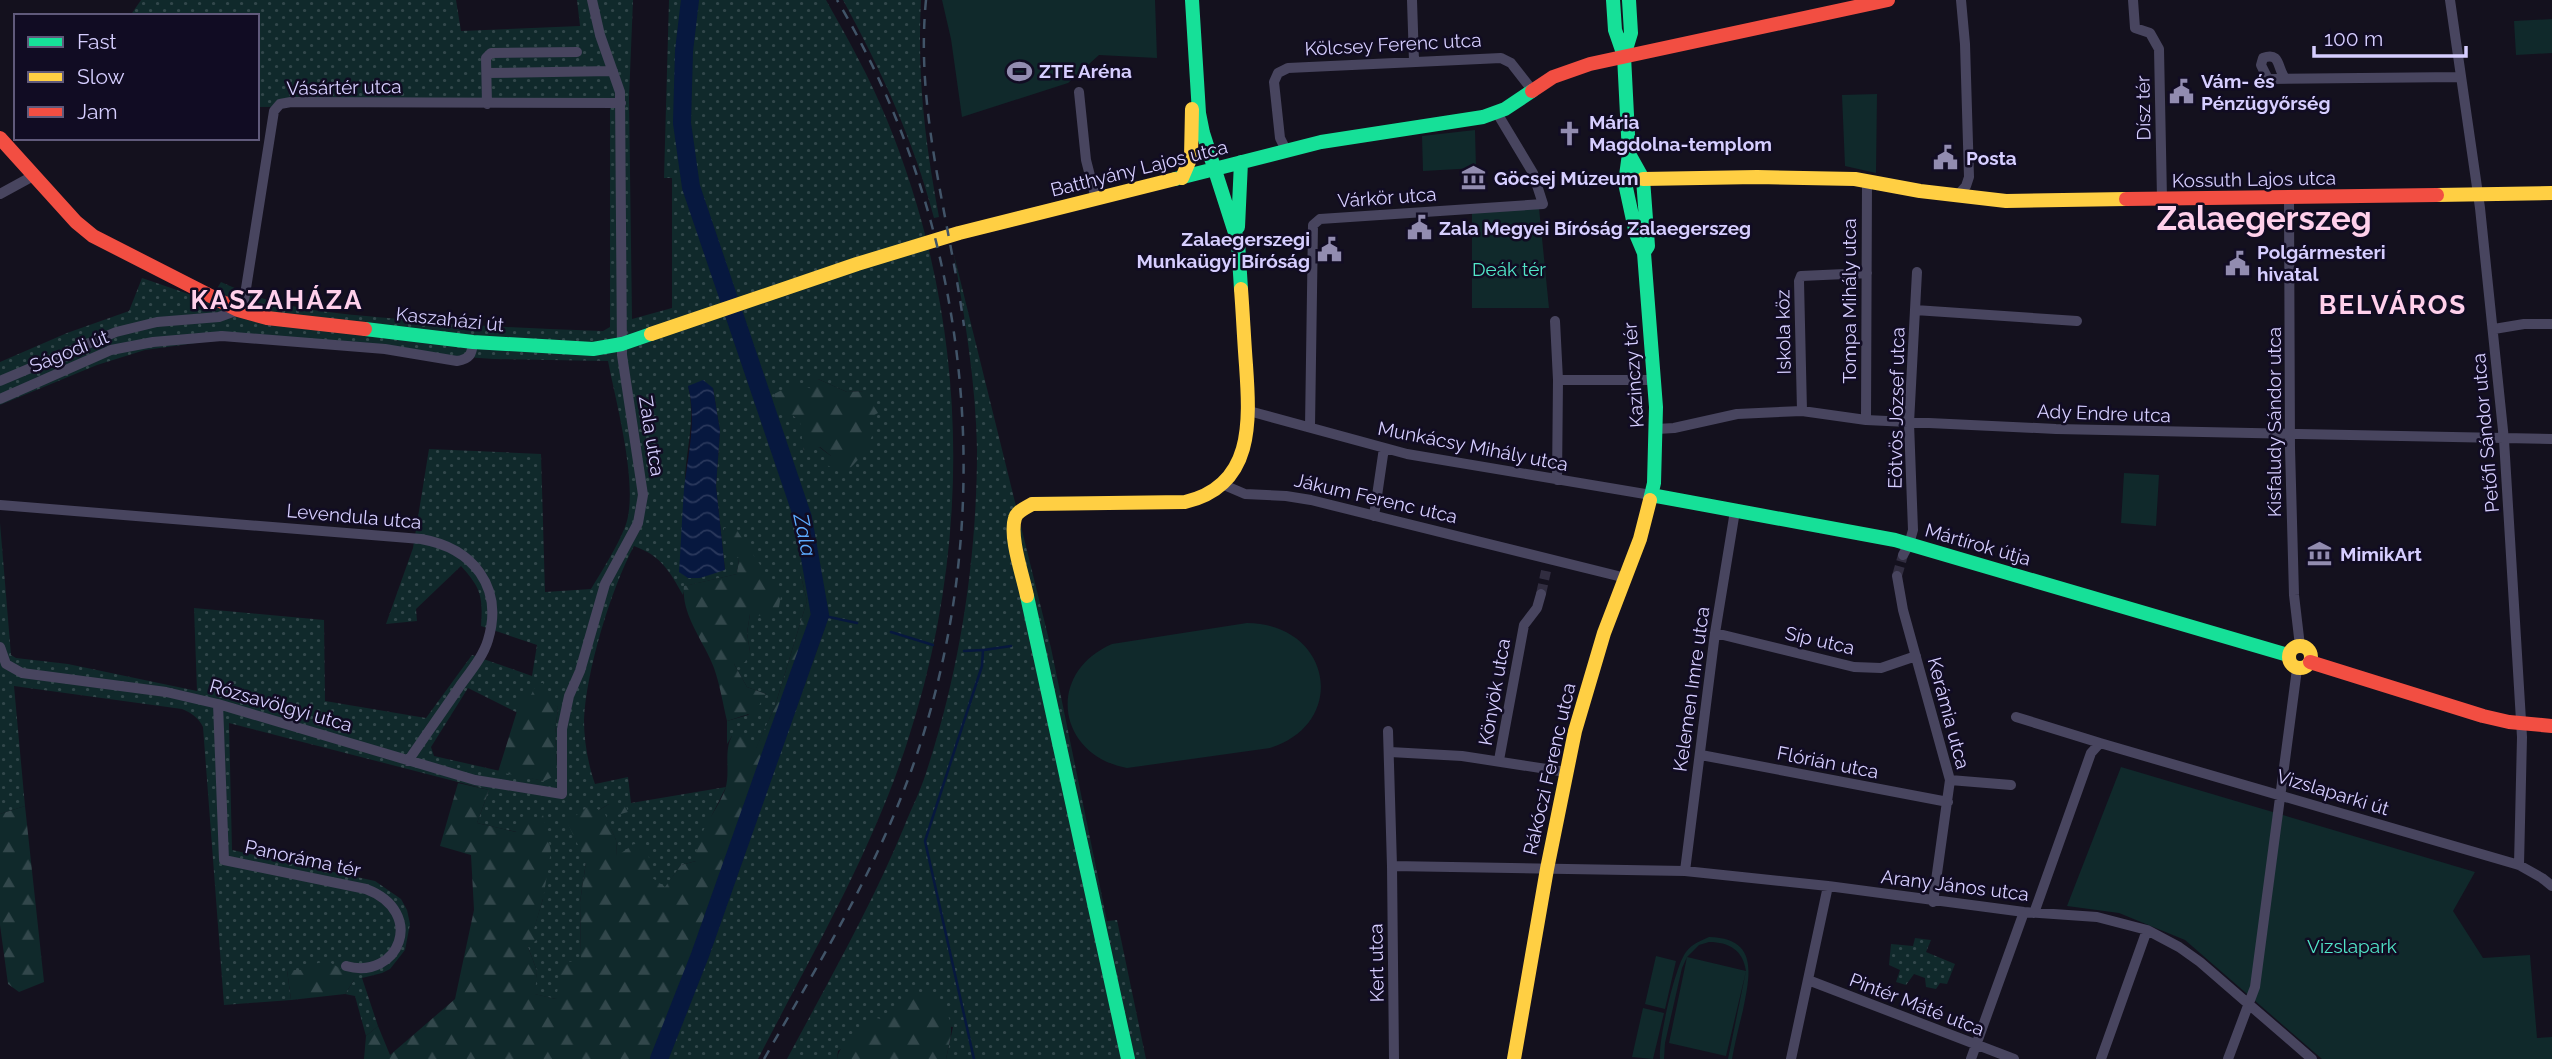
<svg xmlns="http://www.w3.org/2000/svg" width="2552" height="1059" font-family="Raleway,sans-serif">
	<defs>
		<pattern id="grass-dots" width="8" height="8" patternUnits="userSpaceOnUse" patternTransform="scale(1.75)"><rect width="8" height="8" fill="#10292b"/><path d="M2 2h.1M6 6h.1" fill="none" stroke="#32474b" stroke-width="1.8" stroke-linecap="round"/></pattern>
		<pattern id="forest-firs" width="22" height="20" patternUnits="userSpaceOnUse" patternTransform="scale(1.75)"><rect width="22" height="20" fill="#10292b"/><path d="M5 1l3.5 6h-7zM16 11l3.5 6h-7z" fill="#32474b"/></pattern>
		<pattern id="water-waves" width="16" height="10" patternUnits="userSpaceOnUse" patternTransform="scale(1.75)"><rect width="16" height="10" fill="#07183f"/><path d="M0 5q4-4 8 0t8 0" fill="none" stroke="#2a385c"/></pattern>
	</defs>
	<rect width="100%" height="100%" fill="#14111e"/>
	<!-- grass -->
	<path fill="url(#grass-dots)" fill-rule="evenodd" d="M141 0H456L461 31 580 26 577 0H633L629 98 632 319 672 308V178H664L669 0H826C848 39 870 78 887 120 969 320 974 539 907 743 871 854 811 956 758 1059H668L826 625 800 572 807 601 775 706 756 749 732 736 727 744V721L748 715 766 694 747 687 734 664 750 652 747 633 750 614 736 529H724L739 558 737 574 685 586 683 595C669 570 661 556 634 546 611 589 586 671 584 720 584 741 588 764 595 784L628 777 631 803 726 787 712 815 696 861 681 865 665 888 617 857 616 840 604 813 609 804 599 810 586 862 580 902 581 959 556 999 534 994 537 971 528 947 543 899 517 832 477 823 489 790 229 723 232 850 375 881 401 899 407 910 410 924 405 950 390 969 382 973 362 978 378 1026 366 1036 355 996 345 994 354 980 310 970H287L291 1000 224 1005 203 727C198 717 191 713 182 709L14 686 25 806 0 814V523L11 655 16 658 68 664 197 691 194 608 324 620 325 701 426 718 472 655 532 676 537 645 481 626C483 596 481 588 461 566L416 609 417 621 386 624 413 548 429 449 541 454 545 592 591 589C603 569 616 549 625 527 640 489 616 403 608 361L494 359 218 340 145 350 97 365 0 405V362L67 333 129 311 142 278 209 301 221 282C281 310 324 312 388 318 460 325 531 329 603 331L610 327V105L257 107V16H130ZM818 379 847 392 864 391 865 420 831 456 819 447 804 453 801 422 794 416 813 389ZM688 386 713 388 720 431 716 486 725 570C718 556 685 499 685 488 684 454 697 421 688 386ZM468 688 518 713 531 695 558 707 555 734 557 764 544 781 434 756 431 747Z
		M843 0H921C917 77 925 142 939 217L934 218C914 141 881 70 843 0Z
		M954 255 1051 648 1107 921 1117 920 1146 1059H946L953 1027 886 1020 838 1051 837 1059H787C828 982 871 907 904 827 911 809 920 792 926 773 960 670 977 558 977 450 976 384 965 320 954 255Z
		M1915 938 1931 940 1926 952 1955 964 1947 984 1940 983 1936 989 1926 987 1925 978 1914 974 1906 985 1896 982 1900 970 1889 965 1891 944 1913 946Z"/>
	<!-- forest -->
	<path fill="url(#forest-firs)" d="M818 379 847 392 864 391 878 413 865 420 872 436 865 452 844 475 827 465 831 456 820 447 804 454 800 422 794 416 781 414 774 394 796 383 812 389 808 381Z
		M724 528 736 529 781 596 778 612 767 617 750 614 747 633 750 652 745 662 734 664 747 687 766 694 755 712 727 721C723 704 720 685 714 668 704 641 681 615 684 586L737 574 739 558 727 551Z
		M803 556 822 568 825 583 826 625 668 1059H364L366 1036 378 1026 390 1055 455 999 474 910 471 855 440 846 458 783 489 790 477 823 516 832 523 816 537 819 543 815 551 851 543 899 534 929 540 937 528 947 537 971 535 994 556 999 562 964 581 959 580 902 586 862 567 822 590 805 599 810 609 804 625 803 628 812 617 815 605 814 616 840 617 856 634 844 648 850 651 877 665 887 681 865 696 861C695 834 715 815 725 790 731 772 723 752 732 736L741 734 756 748 775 706 807 601 800 572Z
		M537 683H543L552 703 558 707 555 734 557 764 555 776 544 781 498 772 522 695H531Z
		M25 806 44 982 19 992 8 984 0 925V814Z
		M327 961 349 973 354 980 345 994 291 1000 287 970H309L310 965Z
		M909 994 932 995C956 1019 953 1028 946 1059H837C840 1041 863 1028 876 1018L886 1020Z"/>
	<!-- green -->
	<path fill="#10292b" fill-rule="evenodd" d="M942 0H1155L1157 58 1099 55 1068 83 962 117 951 39Z
		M2552 19V53L2516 55 2514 21Z
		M1877 94 1876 173 1845 166 1842 95Z
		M1475 130 1476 168 1423 171 1422 136Z
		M1539 208 1549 308H1472V213Z
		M2124 473 2159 475 2156 526 2121 523Z
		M1247 623C1332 624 1349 723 1270 748L1127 768C1057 755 1045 673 1112 644Z
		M2121 767 2475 872 2453 911 2483 958 2530 955 2537 1038 2552 1037V1059H2322L2185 940 2119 913 2067 906Z
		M1709 937C1759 938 1750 975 1743 1010 1739 1026 1735 1043 1732 1059H1728L1746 971 1726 1056 1669 1043 1687 957 1682 968 1665 1043 1664 1059H1660C1658 1041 1675 966 1686 952 1692 944 1700 941 1709 937ZM1709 942C1729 942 1743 950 1746 971L1687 957 1699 945Z
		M1656 956 1676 961 1665 1009 1645 1004Z
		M1643 1008 1664 1013 1653 1059 1632 1057Z"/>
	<!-- water -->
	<path fill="url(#water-waves)" d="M703 380 713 388 720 431 716 486 725 570 700 578H688L679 572C681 544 682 517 684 489 688 455 697 420 688 386Z"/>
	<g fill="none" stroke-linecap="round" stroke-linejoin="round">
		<!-- stream -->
		<path stroke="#07183f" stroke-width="2.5" d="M820 615 857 623
			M891 632 933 645
			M984 650 1011 646
			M964 651 983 650 982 666 925 841 974 1059"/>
		<!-- river -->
		<path stroke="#07183f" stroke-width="18" d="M659 1059 700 955 820 615 803 518 691 187 682 123 684 51 690 0"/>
		<!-- street-tunnel -->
		<path stroke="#312d40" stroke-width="10" stroke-dasharray="10 5" stroke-linecap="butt" d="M1897 576 1903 555
			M1541 594 1546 571"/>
		<!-- street -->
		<path stroke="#48455f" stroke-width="10" d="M1412 0 1414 61
			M2133 0 2135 28 2150 33 2159 49 2162 199
			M2450 0 2480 208 2504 440 2522 737 2519 865
			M487 73 613 71
			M2285 78C2277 69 2281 51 2263 58L2261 65 2268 79 2460 77
			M1079 92 1086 160 1096 199
			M487 104 486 58 491 53 577 52
			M1286 150 1280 138 1274 82 1278 73 1288 68 1501 58 1511 63 1533 91
			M0 194 33 176
			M1957 196 1966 186 1969 177 1965 44 1961 0
			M2289 198 2290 448 2294 595 2300 646
			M1915 310 2077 321
			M1555 321 1558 380 1557 480
			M2494 329 2524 324H2552
			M1558 380H1655
			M0 381 116 332 157 322 219 317 238 310 244 301 274 111 280 104 291 102 621 103
			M0 399 111 350 153 342 222 336 385 349 457 361C470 359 472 354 473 342
			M1249 411 1407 454 1651 495
			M1802 411 1799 281 1801 276 1867 273
			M1866 420 1867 182
			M1310 427 1313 225 1320 219 1543 204 1533 173 1497 113
			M1657 429 1674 428 1737 414 1802 411 1866 420 2056 429 2552 439
			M1224 485 1245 494 1286 496 1311 500 1626 578
			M0 505 421 539C473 548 504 587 488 640 483 657 470 672 460 686 443 711 425 736 408 761
			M1374 516 1384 448
			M1903 555 1909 544 1913 530 1909 423 1917 272
			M1897 576 1903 610 1950 780 1933 902
			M1715 633 1854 667 1881 668 1916 656
			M0 647 6 664 22 673 166 692 218 704 475 780 562 794V729L569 696 580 671 605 584 638 523 643 495 622 355 620 92 600 35 592 0
			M218 704 224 860 366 889C427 912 399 981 346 966
			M2016 717 2100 743
			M1388 731 1392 866 1394 1059
			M1390 752 1462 756 1566 772
			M1701 755 1948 802
			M1499 760 1524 625 1537 608 1541 594
			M1950 780 2011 785
			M1392 866 1685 871 1828 886 2024 912 2097 917 2147 930 2179 947 2200 962 2312 1059
			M1685 871 1715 633 1735 511
			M2034 913 2091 753 2100 743 2519 865 2542 878 2552 886
			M1808 980 2014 1059
			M1791 1059 1828 886
			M1971 1059 2024 912
			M2101 1059 2147 930
			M2228 1059 2255 987 2297 669"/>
		<!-- fast -->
		<path stroke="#16e098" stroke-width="14" d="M1192 0 1199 113 1203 133 1238 242 1241 289
			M1613 0 1615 30 1624 56
			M1629 0 1631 33 1624 56 1629 154 1625 183 1636 234 1644 253 1656 407 1654 483 1650 500
			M1629 154 1643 179 1648 246 1644 252
			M1175 179 1321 142 1483 117 1505 109 1532 91
			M1238 227 1241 162
			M365 329 473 342 593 349 622 344 651 334
			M1651 495 1895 540 2288 655
			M1027 596 1128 1059"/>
		<!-- slow -->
		<path stroke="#ffcf43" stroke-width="14" d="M1182 178 1191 157 1192 109
			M1643 179 1757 177 1855 179 1920 191 2006 201 2126 199
			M2437 195 2552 193
			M651 334 857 264 959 233 1175 179
			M1027 596C1023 576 1009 537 1015 518 1017 511 1026 508 1032 504L1185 502C1254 486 1250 422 1246 365 1244 340 1243 315 1241 289
			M2289 657a11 11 0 1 1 22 0a11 11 0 1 1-22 0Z
			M1514 1059 1547 869 1575 731 1604 633 1640 539 1650 500"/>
		<!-- jam -->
		<path stroke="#f24e42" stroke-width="14" d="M1532 91 1553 77 1590 64 1888 0
			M0 138 76 222 93 236 238 310 267 318 365 329
			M2126 199 2437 195
			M2310 662 2483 716 2509 722 2552 726"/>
		<!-- rail -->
		<path stroke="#415468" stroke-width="2.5" stroke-dasharray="10 9" stroke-linecap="butt" d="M926 0C915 111 949 216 964 326
			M764 1059C812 975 862 894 898 805 1004 546 980 240 837 0"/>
	</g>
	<!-- icons -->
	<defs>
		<symbol id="stadium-bare" viewBox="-9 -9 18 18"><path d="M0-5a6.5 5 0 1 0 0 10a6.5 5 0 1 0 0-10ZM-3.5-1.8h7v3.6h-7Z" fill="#928cb0" stroke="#110c23" stroke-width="2.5" paint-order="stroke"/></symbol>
		<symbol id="civic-bare" viewBox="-9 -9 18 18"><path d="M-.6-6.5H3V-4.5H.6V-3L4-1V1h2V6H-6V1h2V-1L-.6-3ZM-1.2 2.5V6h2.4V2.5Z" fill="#928cb0" stroke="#110c23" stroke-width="2.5" paint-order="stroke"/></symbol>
		<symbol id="church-bare" viewBox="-9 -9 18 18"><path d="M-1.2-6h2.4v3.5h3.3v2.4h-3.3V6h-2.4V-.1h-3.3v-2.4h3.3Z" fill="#928cb0" stroke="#110c23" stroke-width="2.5" paint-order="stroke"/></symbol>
		<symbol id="museum-bare" viewBox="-9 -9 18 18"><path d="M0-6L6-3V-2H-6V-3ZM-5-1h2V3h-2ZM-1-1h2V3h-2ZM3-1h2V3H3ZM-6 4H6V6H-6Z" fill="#928cb0" stroke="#110c23" stroke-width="2.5" paint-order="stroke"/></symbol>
	</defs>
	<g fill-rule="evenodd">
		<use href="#stadium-bare" x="1002" y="54" width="35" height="35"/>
		<use href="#civic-bare" x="2164" y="74" width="35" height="35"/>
		<use href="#church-bare" x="1552" y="116" width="35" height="35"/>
		<use href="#civic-bare" x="1928" y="140" width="35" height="35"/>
		<use href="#museum-bare" x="1456" y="160" width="35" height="35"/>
		<use href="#civic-bare" x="1402" y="210" width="35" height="35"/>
		<use href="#civic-bare" x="1312" y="232" width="35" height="35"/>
		<use href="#civic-bare" x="2220" y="246" width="35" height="35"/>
		<use href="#museum-bare" x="2302" y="536" width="35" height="35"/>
	</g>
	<g text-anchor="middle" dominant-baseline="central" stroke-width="5" stroke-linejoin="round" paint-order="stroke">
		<!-- street labels -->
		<g font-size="19" fill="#d6ceff" stroke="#110c23">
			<text transform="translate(1393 44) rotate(-3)">Kölcsey Ferenc utca</text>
			<text transform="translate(344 87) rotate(-1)">Vásártér utca</text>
			<text transform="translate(2143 108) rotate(-91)">Dísz tér</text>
			<text transform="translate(1139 168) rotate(-14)">Batthyány Lajos utca</text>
			<text transform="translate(2254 179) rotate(-1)">Kossuth Lajos utca</text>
			<text transform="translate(1387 197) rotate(-4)">Várkör utca</text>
			<text transform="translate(1849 301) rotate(-90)">Tompa Mihály utca</text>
			<text transform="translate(450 319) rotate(6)">Kaszaházi út</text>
			<text transform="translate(1783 332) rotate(-91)">Iskola köz</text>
			<text transform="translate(69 351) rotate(-22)">Ságodi út</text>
			<text transform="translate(1633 375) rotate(-94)">Kazinczy tér</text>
			<text transform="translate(1896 408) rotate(-89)">Eötvös József utca</text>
			<text transform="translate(2104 413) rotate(2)">Ady Endre utca</text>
			<text transform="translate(2274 422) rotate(-90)">Kisfaludy Sándor utca</text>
			<text transform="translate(2485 433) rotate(-95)">Petőfi Sándor utca</text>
			<text transform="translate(652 436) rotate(81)">Zala utca</text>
			<text transform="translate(1473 446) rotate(11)">Munkácsy Mihály utca</text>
			<text transform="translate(1376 498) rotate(13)">Jákum Ferenc utca</text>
			<text transform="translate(354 516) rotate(5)">Levendula utca</text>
			<text transform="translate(1978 544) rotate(16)">Mártírok útja</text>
			<text transform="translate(1820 640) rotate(13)">Síp utca</text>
			<text transform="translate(1691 689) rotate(-82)">Kelemen Imre utca</text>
			<text transform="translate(1494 692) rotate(-80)">Könyök utca</text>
			<text transform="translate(281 705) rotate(16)">Rózsavölgyi utca</text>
			<text transform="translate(1949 713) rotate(75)">Kerámia utca</text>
			<text transform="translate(1828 762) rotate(11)">Flórián utca</text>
			<text transform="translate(1549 769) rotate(-77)">Rákóczi Ferenc utca</text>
			<text transform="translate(2333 792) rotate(17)">Vizslaparki út</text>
			<text transform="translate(303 858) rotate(12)">Panoráma tér</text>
			<text transform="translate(1955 885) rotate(7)">Arany János utca</text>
			<text transform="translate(1376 963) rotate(-91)">Kert utca</text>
			<text transform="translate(1917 1004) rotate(21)">Pintér Máté utca</text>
		</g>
		<!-- poi labels -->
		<g font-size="19" font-weight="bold" fill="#d6ceff" stroke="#110c23" text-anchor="start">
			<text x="1039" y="71">ZTE Aréna</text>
			<text x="2201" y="81">Vám- és<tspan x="2201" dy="22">Pénzügyőrség</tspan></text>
			<text x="1589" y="122">Mária<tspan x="1589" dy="22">Magdolna-templom</tspan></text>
			<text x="1966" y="158">Posta</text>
			<text x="1494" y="178">Göcsej Múzeum</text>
			<text x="1439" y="228">Zala Megyei Bíróság Zalaegerszeg</text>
			<text x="1310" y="239" text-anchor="end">Zalaegerszegi<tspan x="1310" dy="22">Munkaügyi Bíróság</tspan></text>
			<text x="2257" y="252">Polgármesteri<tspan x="2257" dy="22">hivatal</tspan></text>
			<text x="2340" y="554">MimikArt</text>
		</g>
		<!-- park labels -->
		<g font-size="19" fill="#52e7c9" stroke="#110c23">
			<text x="1509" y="269">Deák tér</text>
			<text x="2352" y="946">Vizslapark</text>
		</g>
		<!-- water labels -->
		<g font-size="21" font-style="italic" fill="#5cabff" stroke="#110c23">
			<text transform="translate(805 535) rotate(78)">Zala</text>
		</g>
		<!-- district labels -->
		<g font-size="26" font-weight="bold" letter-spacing="2" fill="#ffd0eb" stroke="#110c23">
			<text x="277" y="300">KASZAHÁZA</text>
			<text x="2393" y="305">BELVÁROS</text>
		</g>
		<!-- town labels -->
		<g font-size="33" font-weight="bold" fill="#ffd0eb" stroke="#110c23">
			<text x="2264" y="218">Zalaegerszeg</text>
		</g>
	</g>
	<!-- legend -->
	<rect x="14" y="14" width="245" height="126" fill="#110c23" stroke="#605a7b" stroke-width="2"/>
	<rect x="28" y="37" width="35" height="10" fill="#16e098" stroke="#605a7b" stroke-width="2"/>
	<text x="77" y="49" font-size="21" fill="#d6ceff">Fast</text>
	<rect x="28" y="72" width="35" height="10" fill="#ffcf43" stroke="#605a7b" stroke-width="2"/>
	<text x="77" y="84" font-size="21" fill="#d6ceff">Slow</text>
	<rect x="28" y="107" width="35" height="10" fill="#f24e42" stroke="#605a7b" stroke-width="2"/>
	<text x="77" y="119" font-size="21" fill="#d6ceff">Jam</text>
	<!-- scale -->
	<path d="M2314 46v10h152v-10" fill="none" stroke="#d6ceff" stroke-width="3.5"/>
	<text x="2324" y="46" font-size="21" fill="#d6ceff" stroke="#110c23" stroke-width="5" paint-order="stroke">100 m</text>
</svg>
